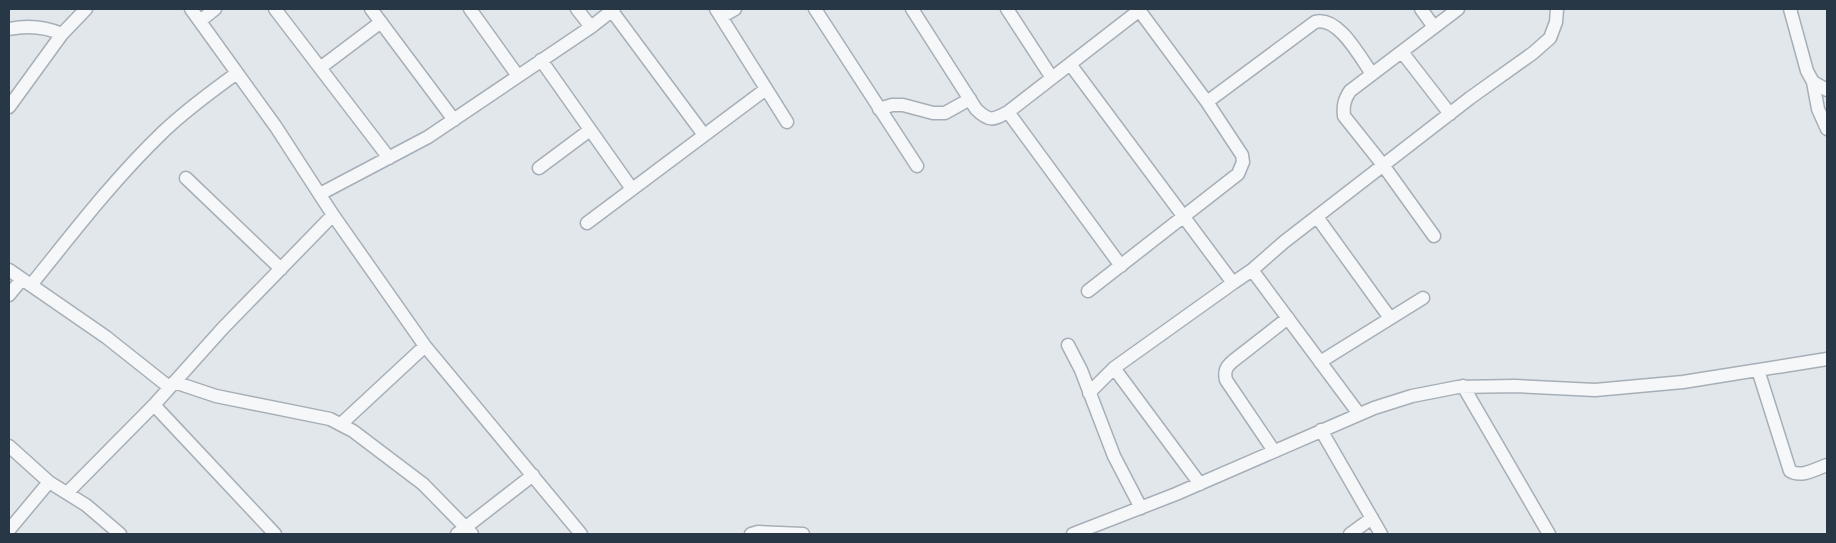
<svg xmlns="http://www.w3.org/2000/svg" width="1836" height="543" font-family="'DejaVu Sans',sans-serif">
	<rect width="100%" height="100%" fill="#e2e7ec"/>
	<g fill="none" stroke-linecap="round" stroke-linejoin="round">
		<defs>
			<path id="street" d="M191 9 276 127 333 215 425 346 581 534
				M275 9 389 158
				M371 9 454 120
				M470 9 518 76
				M577 9 591 27
				M716 9 787 122
				M815 9 917 166
				M912 9 976 109C989 122 993 120 1008 112L1141 9
				M1007 9 1052 78
				M1421 9 1434 27
				M1790 9 1807 71 1813 82 1827 90
				M612 11 704 135
				M721 17 735 9
				M200 21 215 9
				M9 29C28 25 44 26 62 34L86 9
				M1402 52 1450 114
				M541 60 632 189
				M1070 64 1233 283 1252 270
				M320 68 381 22
				M1813 82 1818 109 1827 129
				M1207 102 1315 22C1338 15 1360 57 1372 74
				M9 107 62 34
				M879 109 892 105H903L933 113H945L970 99
				M1008 112 1121 266
				M539 168 590 130
				M186 178 281 269
				M320 194 428 137 591 27 614 9
				M1317 217 1390 318
				M587 223 766 89
				M1434 236 1383 165 1344 116C1343 106 1344 100 1350 91L1458 9
				M9 270 106 337 169 387
				M31 285C73 233 114 179 163 132 186 110 212 91 237 73
				M1088 291 1238 174 1243 162 1242 155 1207 102 1139 10
				M9 295 22 279
				M1068 345 1081 370 1114 456 1141 508
				M1320 362 1423 298
				M1114 368 1200 484
				M1758 370 1790 471C1801 478 1816 469 1827 465
				M174 382 216 396 330 419 353 431 423 484 472 534
				M1463 386 1549 534
				M1089 393 1114 368 1233 283
				M154 405 275 534
				M1359 414 1252 270 1284 242 1470 98 1533 53 1550 38 1556 22 1557 9
				M341 424 425 346
				M1321 430 1381 534
				M9 446 49 482 86 505 120 534
				M1274 451 1226 380C1224 371 1226 367 1233 361L1288 318
				M67 493 154 405 223 328 333 215
				M9 530 49 482
				M457 534 533 475
				M751 534 758 532 803 534
				M1073 534 1176 494 1374 408 1412 396 1458 387 1515 386 1595 390 1683 382 1827 359
				M1350 534 1372 518"/>
		</defs>
		<!-- street casing -->
		<use href="#street" stroke="#a6afb7" stroke-width="15"/>
		<!-- street -->
		<use href="#street" stroke="#f5f7f9" stroke-width="12"/>
	</g>
	<!-- border -->
	<rect width="1836" height="543" fill="none" stroke="#283746" stroke-width="20"/>
</svg>
